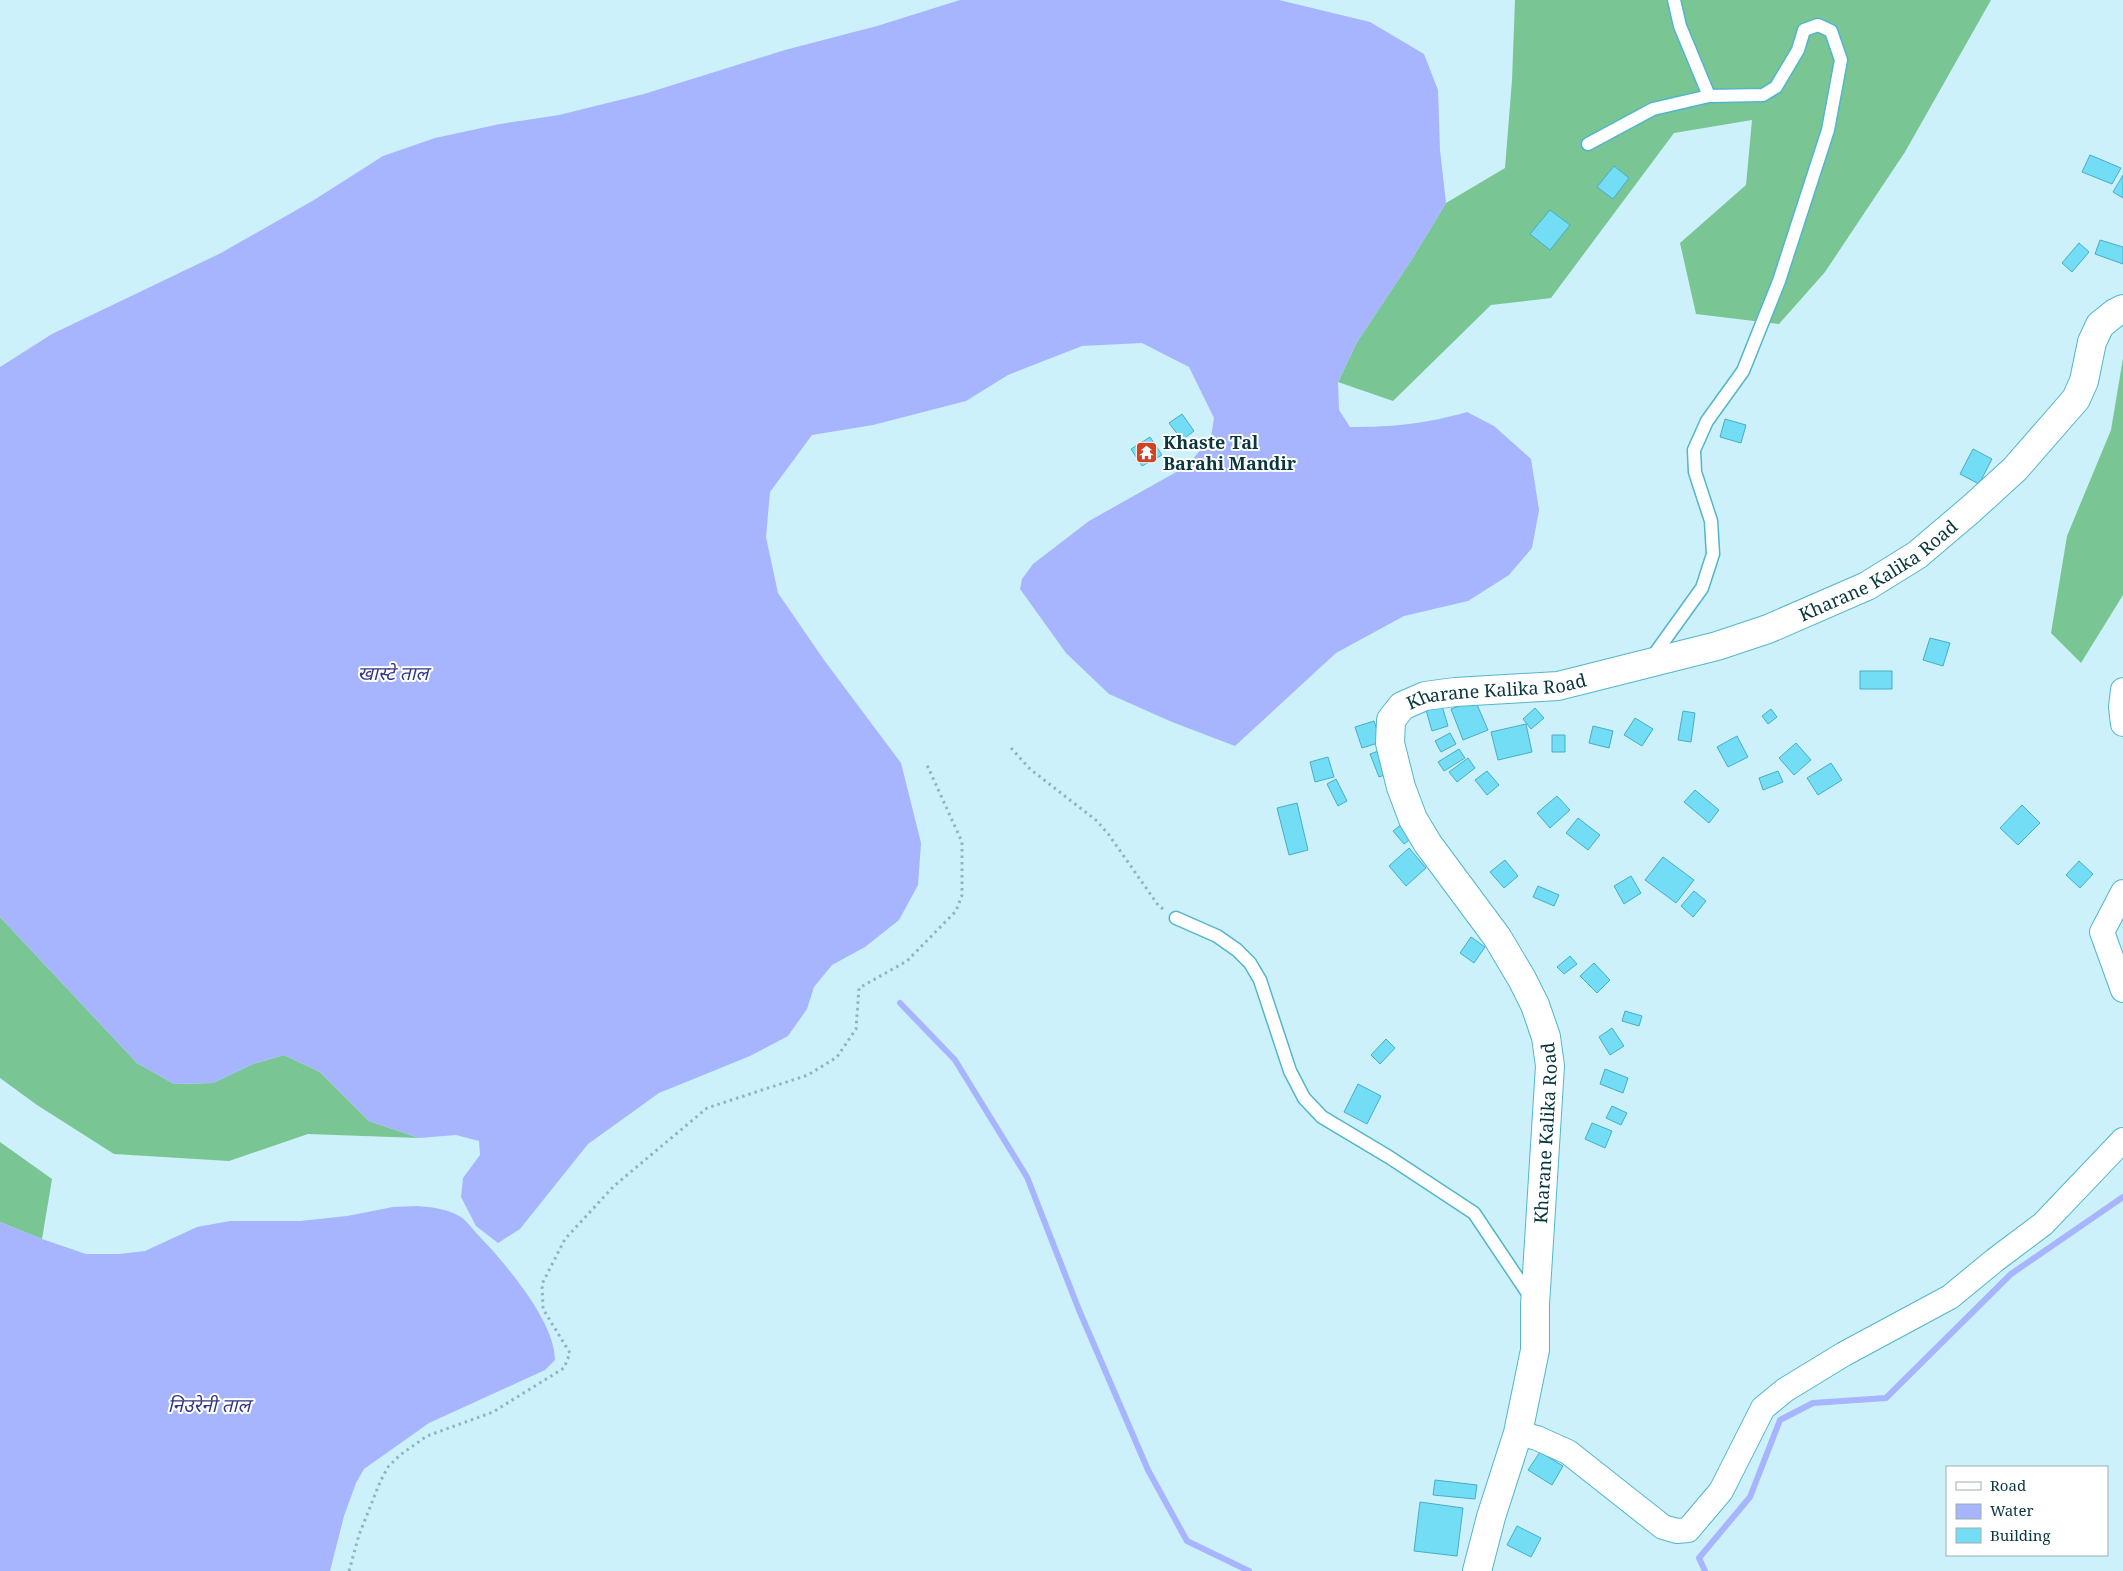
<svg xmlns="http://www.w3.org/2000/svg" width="2123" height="1571" font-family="'Noto Serif','Noto Sans Devanagari',serif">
	<rect width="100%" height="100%" fill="#cdf1fa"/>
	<!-- forest -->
	<path fill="#79c594" d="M1515 0H1991L1905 152 1825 272 1779 324 1696 314 1680 243 1746 185 1752 120 1674 133 1551 298 1491 305 1393 401 1338 382 1357 342 1412 259 1446 203 1505 168 1512 80Z
		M2123 358V595L2081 663 2051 633 2067 536 2111 430Z
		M0 917 137 1063 174 1084 213 1083 253 1064 284 1055 320 1072 369 1121 419 1138 308 1134 229 1161 114 1154 37 1105 0 1078Z
		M0 1142 52 1179 42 1239 0 1222Z"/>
	<!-- water -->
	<path fill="#a6b5fd" d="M960 0H1279L1370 22 1424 54 1438 90 1440 150 1446 203 1412 259 1357 342 1338 382 1339 410 1350 427C1393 427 1425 424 1467 412L1494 426 1531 459 1539 510 1532 548 1509 575 1468 601 1404 616 1336 653 1235 746 1172 722 1109 694 1066 653 1020 589 1022 579 1033 564 1089 521 1187 466 1211 437 1214 418 1189 367 1142 343 1082 346 1008 375 966 401 873 425 812 435 770 492 766 537 778 593 824 660 901 763 921 843 918 885 899 920 865 947 832 965 814 987 807 1009 788 1036 750 1056 659 1093 588 1144 520 1229 498 1243 476 1226 461 1197 463 1178 480 1155 479 1141 456 1135 419 1138 369 1121 320 1072 284 1055 253 1064 213 1083 174 1084 137 1063 0 917V367L52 334 221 253 314 200 383 156 435 138 500 124 559 115 644 94 785 50 877 26Z
		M417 1206C432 1207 448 1209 461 1217 468 1222 474 1231 480 1237 506 1264 555 1322 555 1360L545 1370 429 1423 364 1469 356 1483 344 1516 330 1571H0V1222L42 1239 86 1254H119L145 1251 197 1227 230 1221H300L347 1216 393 1207Z"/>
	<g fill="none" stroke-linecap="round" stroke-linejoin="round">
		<!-- stream -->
		<path stroke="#a6b5fd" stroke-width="6" d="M900 1003 955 1060 1027 1177 1079 1310 1148 1470 1187 1541 1249 1571
			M1705 1571 1699 1558 1750 1497 1780 1420 1813 1403 1886 1398 2011 1274 2123 1197"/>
	</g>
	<!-- building -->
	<path fill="#72ddf5" stroke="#48adc4" d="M2090 155 2121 168 2112 184 2082 172Z
		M1614 166 1629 178 1613 199 1597 187Z
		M2123 175V198L2113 192Z
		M1550 210 1570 225 1550 250 1530 234Z
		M2100 240 2123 247V264L2095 254Z
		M2079 243 2089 252 2072 272 2062 263Z
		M1182 414 1194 431 1182 440 1169 423Z
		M1725 419 1746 425 1741 443 1720 437Z
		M1150 437 1162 455 1142 466 1131 449Z
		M1973 449 1992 459 1979 484 1960 474Z
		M1930 638 1950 643 1943 666 1923 660Z
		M1860 671H1892V689H1860Z
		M1475 700 1488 730 1463 740 1451 709Z
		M1442 706 1448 726 1432 731 1426 710Z
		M1535 708 1544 718 1531 729 1523 719Z
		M1771 709 1777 717 1768 724 1762 716Z
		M1683 711 1695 713 1691 742 1678 740Z
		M1635 718 1653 729 1642 746 1624 735Z
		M1374 721 1381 742 1362 748 1355 727Z
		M1526 724 1532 752 1498 760 1491 732Z
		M1593 726 1613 731 1609 748 1589 743Z
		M1450 733 1456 744 1441 752 1435 741Z
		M1552 735H1565V752H1552Z
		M1737 736 1748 757 1728 767 1717 747Z
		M1796 743 1811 760 1794 775 1779 758Z
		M1459 749 1465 758 1444 771 1438 762Z
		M1381 750 1390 773 1379 777 1370 754Z
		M1328 757 1334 777 1315 782 1310 762Z
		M1468 758 1475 768 1457 782 1449 772Z
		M1831 763 1842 780 1818 795 1807 778Z
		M1487 771 1499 785 1487 795 1475 780Z
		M1778 771 1783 782 1763 790 1759 778Z
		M1336 779 1347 801 1338 806 1327 784Z
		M1695 790 1719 810 1709 823 1684 802Z
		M1557 796 1570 810 1550 828 1537 813Z
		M1297 803 1308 850 1289 855 1277 808Z
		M2022 805 2040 823 2018 845 2000 828Z
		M1578 818 1600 835 1588 850 1566 833Z
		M1402 824 1413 837 1404 844 1393 831Z
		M1409 848 1426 868 1406 886 1389 866Z
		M1663 857 1694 880 1676 903 1645 880Z
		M1505 860 1518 876 1504 888 1490 872Z
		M2079 861 2093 874 2080 888 2066 875Z
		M1631 876 1641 893 1624 904 1614 886Z
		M1538 886 1559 895 1554 906 1533 897Z
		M1694 891 1706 901 1693 917 1681 906Z
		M1471 937 1485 947 1474 963 1460 953Z
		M1570 956 1577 964 1564 974 1557 967Z
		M1594 963 1610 980 1597 993 1580 976Z
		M1625 1011 1642 1016 1639 1026 1622 1021Z
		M1612 1028 1624 1046 1610 1055 1599 1037Z
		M1386 1039 1395 1048 1380 1064 1371 1055Z
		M1605 1069 1628 1078 1623 1093 1600 1084Z
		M1358 1084 1381 1096 1367 1124 1344 1112Z
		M1612 1106 1627 1113 1621 1125 1606 1118Z
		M1592 1123 1612 1131 1605 1148 1585 1139Z
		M1540 1452 1563 1466 1552 1485 1528 1470Z
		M1435 1480 1477 1485 1475 1499 1433 1495Z
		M1420 1502 1463 1508 1457 1556 1414 1551Z
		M1517 1526 1541 1538 1531 1557 1507 1545Z"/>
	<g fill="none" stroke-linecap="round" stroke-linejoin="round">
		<defs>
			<path id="lane" d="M1674 0 1680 26 1709 96
				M1588 144 1653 109 1709 96 1763 95 1776 87 1798 50 1804 30 1818 25 1831 31 1841 60 1828 130 1779 281 1743 371 1707 421 1694 450 1695 472 1711 521 1713 554 1702 588 1651 659
				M1176 918 1217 936 1237 950 1250 963 1260 980 1290 1071 1304 1098 1322 1117 1389 1157 1474 1213 1531 1298"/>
			<path id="street" d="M2123 690 2121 707 2123 724
				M2123 892 2102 932 2123 990
				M1518 1433 1537 1438 1568 1452 1663 1527 1677 1531 1688 1530 1721 1491 1763 1408 1785 1390 1844 1354 1950 1297 1995 1260 2043 1224 2123 1140"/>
			<g id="secondary">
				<path id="s1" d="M1477 1571 1491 1517 1518 1433 1535 1350V1305L1550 1066 1546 1037 1535 1005 1522 979 1497 937 1428 844 1413 819 1401 787 1390 743 1391 720 1402 706 1425 696 1455 692 1558 686 1717 646 1768 629 1867 586 1917 555 1970 510 2015 469 2076 399 2084 381 2092 342 2100 325 2115 313 2123 309"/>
			</g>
		</defs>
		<!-- lane casing -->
		<use href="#lane" stroke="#51b6cc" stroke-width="15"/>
		<!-- street casing -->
		<use href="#street" stroke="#51b6cc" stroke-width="26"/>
		<!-- secondary casing -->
		<use href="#secondary" stroke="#51b6cc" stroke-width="30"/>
		<!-- path -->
		<path stroke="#8eb5be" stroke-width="3" stroke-dasharray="2.5 4" stroke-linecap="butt" d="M1011 748 1030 769 1097 821 1109 835 1158 905 1163 909
			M349 1571 359 1535 380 1482 388 1467 400 1455 427 1436 493 1412 564 1368 570 1353 543 1309 542 1284 565 1239 614 1186 707 1108 808 1075 837 1057 856 1029 859 988 907 961 956 911 962 895V842L927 765"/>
		<!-- lane -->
		<use href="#lane" stroke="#fff" stroke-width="12"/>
		<!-- street -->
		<use href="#street" stroke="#fff" stroke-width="24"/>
		<!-- secondary -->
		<use href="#secondary" stroke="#fff" stroke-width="28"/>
	</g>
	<!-- icons -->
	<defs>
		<symbol id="temple-square" viewBox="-11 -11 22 22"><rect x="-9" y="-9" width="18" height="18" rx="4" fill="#cf4523" stroke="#fff"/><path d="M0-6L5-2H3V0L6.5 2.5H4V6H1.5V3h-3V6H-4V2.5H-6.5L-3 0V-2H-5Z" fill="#fff"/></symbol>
	</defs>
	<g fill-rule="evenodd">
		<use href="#temple-square" x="1134" y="440" width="25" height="25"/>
	</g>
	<g text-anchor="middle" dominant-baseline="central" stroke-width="4" stroke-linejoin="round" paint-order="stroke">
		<!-- poi labels -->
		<g font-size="18" font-weight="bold" fill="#09363f" stroke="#fff" text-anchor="start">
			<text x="1163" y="442">Khaste Tal<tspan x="1163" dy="21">Barahi Mandir</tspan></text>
		</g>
		<!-- street labels -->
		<g font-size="18" fill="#09363f" stroke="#fff">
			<text stroke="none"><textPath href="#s1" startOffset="1421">Kharane Kalika Road</textPath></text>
			<text stroke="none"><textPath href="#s1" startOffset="1016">Kharane Kalika Road</textPath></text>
			<text stroke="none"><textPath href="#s1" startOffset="446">Kharane Kalika Road</textPath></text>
		</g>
		<!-- water labels -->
		<g font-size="19" font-style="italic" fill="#303687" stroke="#fff">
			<text x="393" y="673">खास्टे ताल</text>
			<text x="209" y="1405">निउरेनी ताल</text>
		</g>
	</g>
	<!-- legend -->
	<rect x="1946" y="1466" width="162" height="90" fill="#ffffff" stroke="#9dafb2"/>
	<rect x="1956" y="1482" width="25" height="8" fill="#ffffff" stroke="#9dafb2"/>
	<text x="1990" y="1491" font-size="15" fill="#09363f">Road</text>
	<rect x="1956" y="1504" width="25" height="15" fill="#a6b5fd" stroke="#9dafb2"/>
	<text x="1990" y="1516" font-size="15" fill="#09363f">Water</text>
	<rect x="1956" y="1528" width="25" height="15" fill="#72ddf5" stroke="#9dafb2"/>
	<text x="1990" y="1541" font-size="15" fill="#09363f">Building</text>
</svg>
